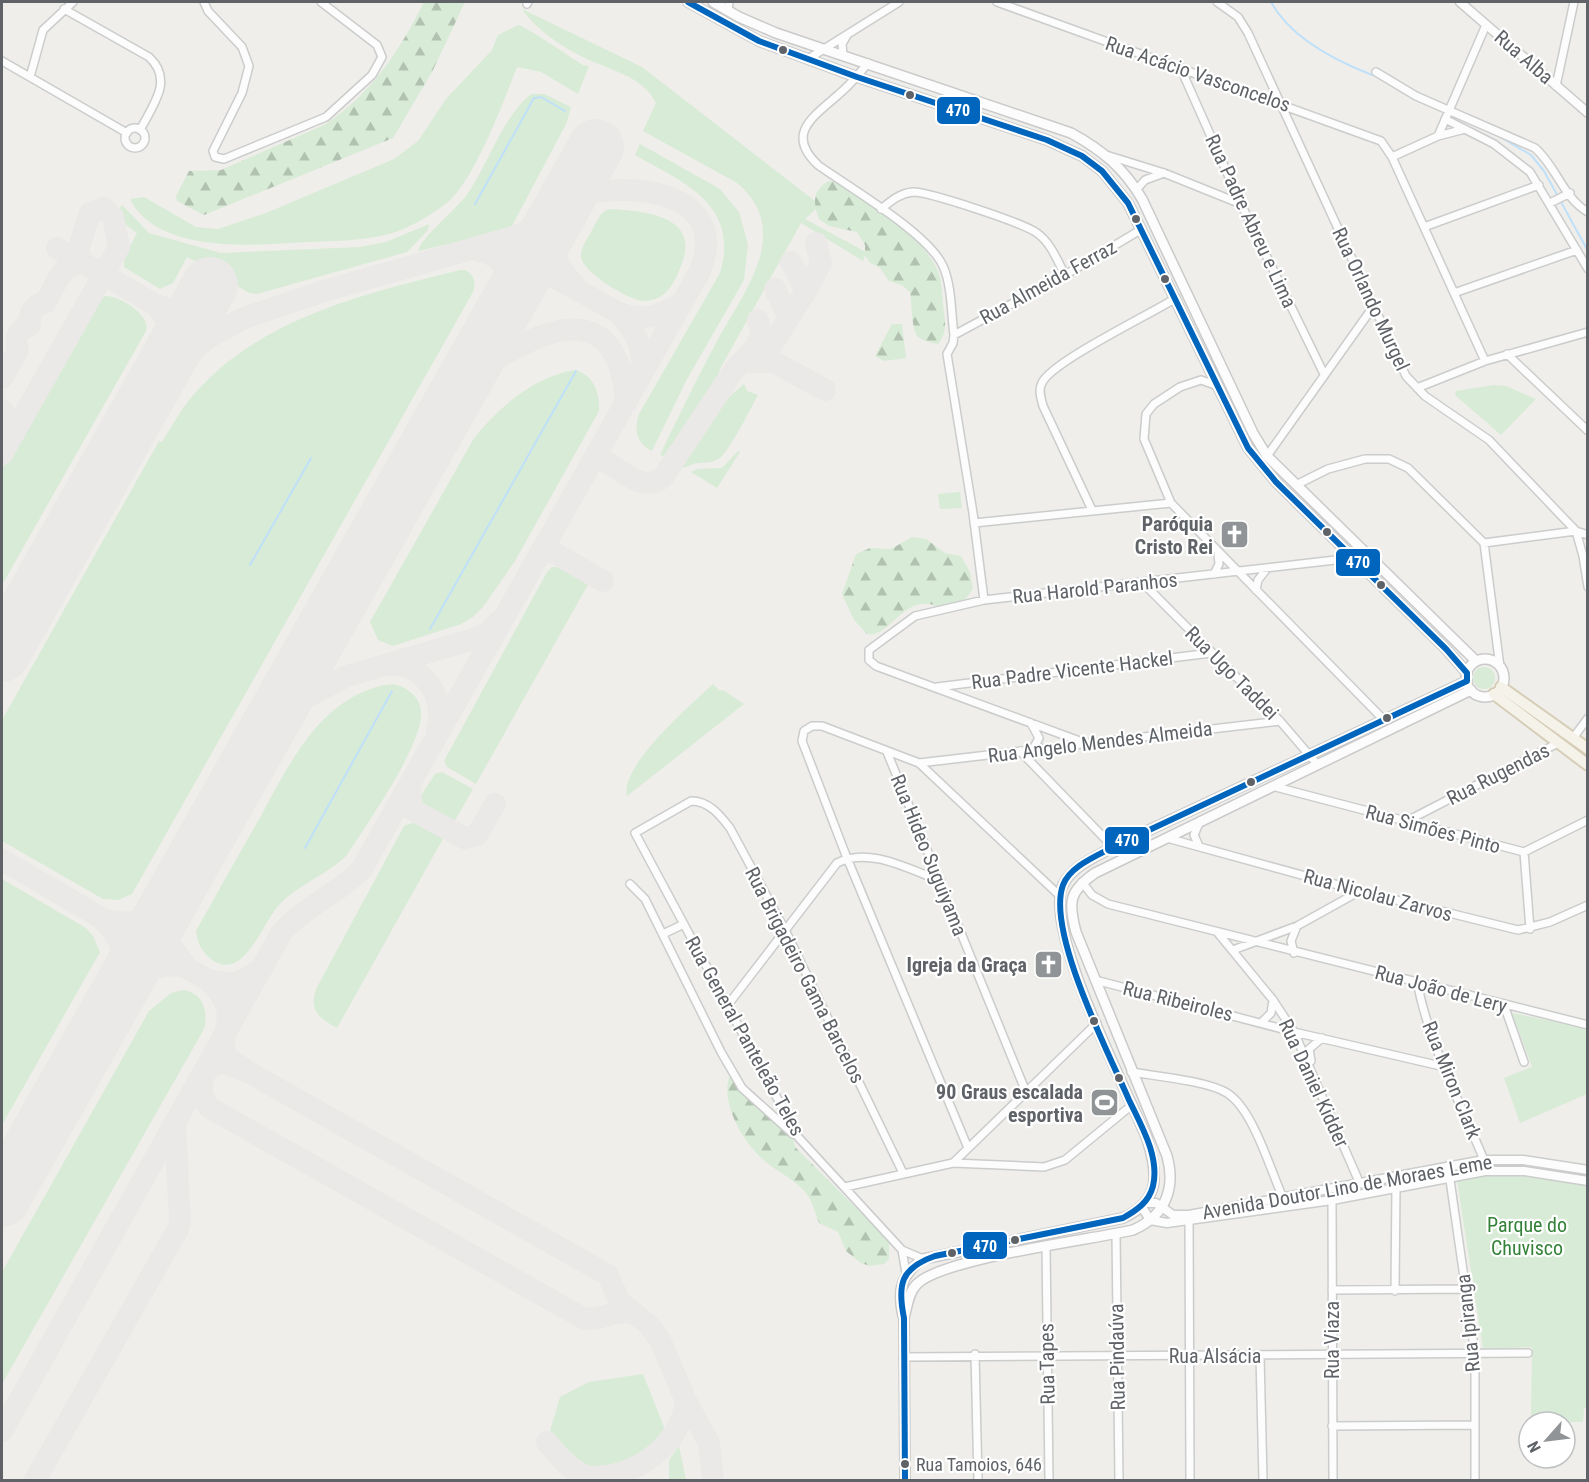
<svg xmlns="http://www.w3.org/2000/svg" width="1589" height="1482" font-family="'Roboto Condensed',sans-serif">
	<defs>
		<pattern id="forest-firs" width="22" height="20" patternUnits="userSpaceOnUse" patternTransform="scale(1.5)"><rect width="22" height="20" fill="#d8ebd6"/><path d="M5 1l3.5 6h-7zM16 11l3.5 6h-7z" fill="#b2c2b1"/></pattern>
	</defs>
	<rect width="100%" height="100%" fill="#efeeea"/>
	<!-- green -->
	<path fill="#d8ebd6" d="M522 9 642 67 820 205 805 219 866 252 863 261 801 223 720 369 711 396 685 433 664 456 660 455C678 417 696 380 716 343 742 294 795 232 737 183L643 131 656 103C643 76 609 70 585 58 564 48 535 29 522 9Z
		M518 25C526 26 571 58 583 65L589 66 578 94 541 72 517 67C504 101 475 178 449 201 432 215 407 230 385 235 359 241 333 241 307 242 255 245 158 255 130 199L144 197 196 227 218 229 266 213 394 159 418 141 446 99 492 50 498 35Z
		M531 94H544L571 107 567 122 512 226 492 234 418 251C420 239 456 209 466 196 489 164 500 120 531 94Z
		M640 144 720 189 739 212 748 245 744 280 686 381 652 451C636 443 634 430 639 414L720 273C740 204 684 183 635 155Z
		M122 205 149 233 221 253 360 247 386 242 429 224 428 230 407 252 257 294 249 293 226 279 230 270 211 260 207 268 187 257 173 283 160 289 124 267V258L137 233 126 225 118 211Z
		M610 209C643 211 700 215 682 263 678 274 673 287 664 294 657 300 647 302 638 300 623 296 583 272 581 257 580 247 589 237 593 228 598 220 600 211 610 209Z
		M460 270H465C475 275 476 283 473 292L132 894 118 900 103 899 2 841V720L159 441 162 442C170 429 177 416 186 404 251 320 363 294 460 270Z
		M105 296C118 295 151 314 146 331L2 585V469L98 301Z
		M575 370C594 375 600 393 599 411L515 561 483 607 473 617 461 624 393 646 378 640 370 622 474 438C499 407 535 376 575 370Z
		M744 384 747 391 758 395C750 409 729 454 717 460 706 465 698 460 684 468L681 466 721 404Z
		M1493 385 1506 386 1536 399 1501 435 1455 395 1456 391Z
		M738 451 740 452 717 488 691 472 698 469 722 468Z
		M960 492 962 508 940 509 938 494Z
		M552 567H564L590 581 476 784 447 767 444 761 547 572Z
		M1473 678a11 11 0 1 1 22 0a11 11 0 1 1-22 0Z
		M393 684C408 687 423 699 421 716 419 750 367 824 347 855 327 875 299 884 280 904 262 922 244 984 211 959 202 952 197 943 196 931 216 895 236 859 257 823 288 767 321 692 393 684Z
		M713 684 720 691 723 690 744 704 627 796C619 766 693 703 713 684Z
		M442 772 473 789 453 824 419 806 418 800 435 774Z
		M417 821 444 837 337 1028C319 1018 309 1011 316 989L404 826Z
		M2 879 86 928 93 936 100 952 2 1125Z
		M183 990C203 993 209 1011 204 1029L2 1384V1272L149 1011 171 993Z
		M1512 1013 1587 1028V1094L1520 1123 1504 1078 1532 1067Z
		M1524 1173 1587 1186 1588 1408H1584L1583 1422H1531L1532 1347 1483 1349 1457 1180 1484 1174Z
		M643 1374 664 1427C658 1454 619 1476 592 1468 575 1462 564 1449 553 1435L550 1431 560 1397 589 1382Z
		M679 1446 686 1480H669V1460Z"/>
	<!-- forest -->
	<path fill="url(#forest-firs)" d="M424 2H465L432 72 393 138 204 215 177 201 176 196 189 171 221 170 324 125C371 95 400 50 424 2Z
		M829 181 836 182C870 206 918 230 937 269 942 280 942 294 943 305 945 320 948 332 938 344 933 343 918 340 916 334 911 323 912 303 910 292L902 285 889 281 880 268 869 262 865 255V245L857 232 829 226 819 219C813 203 812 190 829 181Z
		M892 324H902L906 358 884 361 875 356Z
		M912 537 926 539 945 553 961 556 970 572 973 589 964 601 943 613 937 612 934 605C902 596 890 638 867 634L854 620 842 594 856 554 870 548 891 549Z
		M729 1077 793 1139 796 1148 889 1241V1259L884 1264 870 1266 861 1263 846 1251 838 1232 819 1223C815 1213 813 1202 806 1193 796 1180 779 1173 766 1162 744 1144 721 1106 729 1077Z"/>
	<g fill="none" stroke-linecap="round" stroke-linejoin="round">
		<!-- stream -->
		<path stroke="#bfe0f9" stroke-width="2" d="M1271 2C1290 37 1336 61 1372 75
			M1492 132 1531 155 1544 171 1588 251
			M475 204 534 98 541 97 565 111
			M250 565 311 458
			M430 629 576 371
			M305 848 392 691"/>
		<!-- taxiway -->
		<path stroke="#eae9e7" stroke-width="22" d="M559 223C550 250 554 264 574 284
			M484 247 507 251 619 313
			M57 248 156 305
			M479 251C509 255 512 283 506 307
			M775 289 789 318 768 351 742 362H774L825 390
			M806 291 821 263 816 243
			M789 318 806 291 791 262
			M168 360C173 337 172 323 156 305L193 315
			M641 374C646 349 635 331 619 313 643 322 660 316 682 303
			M2 378 18 350C14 339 18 329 30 325 28 313 34 304 46 302 55 286 63 259 85 264
			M450 406C461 392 473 377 487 366 503 353 520 345 539 337 599 314 622 347 626 403
			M2 410 11 427 12 436
			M2 454 119 247 113 217 104 208 90 213 77 253 85 264
			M607 462C624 473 645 493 663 477L734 370 755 348 762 335 758 320
			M544 547 603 581
			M388 665C423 662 447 698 437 730
			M270 725 305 698 347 676 474 639 487 633 498 622
			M409 787 413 810 464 838 477 835 495 804
			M2 860 208 980
			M169 904V943L184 963
			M263 967C241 984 235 986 208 980 246 1018 216 1024 227 1057L250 1073 224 1063C199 1065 196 1092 210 1108L583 1318C599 1322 615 1309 633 1313
			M126 979C126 953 121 937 102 919 130 927 147 921 169 904
			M118 993C138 973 156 961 185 967
			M250 1073 608 1275 619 1301 650 1326 660 1340 686 1401 709 1443 713 1480
			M2 1431 282 932C304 907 337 894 361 870L700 271C732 190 627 180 574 197 554 203 540 227 517 236L321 292 244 318 211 336 186 355 160 381 125 435
			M547 1442C558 1456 568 1468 585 1476 633 1482 681 1445 686 1401
			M35 1480 178 1229 180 1221 175 1125"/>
		<!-- runway -->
		<path stroke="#eae9e7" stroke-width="56" d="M2 654 210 285
			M2 1199 596 147"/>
		<defs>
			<path id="minor" d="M204 2 208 11 242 47 249 66 242 93 213 151 215 157 224 159 326 117 372 75 382 57 377 45 321 2
				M997 2 1381 141 1392 157 1485 361
				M1217 2 1238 17 1248 33 1406 376 1425 396 1489 440 1576 531 1583 556 1588 587
				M527 4 528 2
				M64 9 149 57C174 80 153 105 140 130
				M728 11 729 2
				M843 54 842 44 847 35
				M808 59 899 2
				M2 61 127 133
				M868 63C859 74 850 85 839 94 815 116 784 133 818 165 850 188 928 233 943 266 952 286 951 313 954 335L953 343 947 354 973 513 984 600
				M1180 67 1241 204 1324 374
				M1376 72 1416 96 1535 148C1556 166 1564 199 1588 212
				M30 77 43 30 73 2
				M1556 86 1574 2
				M1445 119 1494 144 1530 172 1588 269
				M125 138a10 10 0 1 1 20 0a10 10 0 1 1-20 0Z
				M1438 136 1465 129
				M1106 155 1164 173 1241 204
				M1392 157 1438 136 1486 25
				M1136 190 1145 180 1164 173
				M1550 203 1570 193
				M881 209C891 201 900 193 913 192 930 192 1023 223 1037 233 1051 243 1057 260 1065 275
				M1424 227 1539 185
				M1454 293 1577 250
				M954 335 1065 275 1142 229
				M1507 354 1588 431
				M1215 385 1201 380 1180 387 1154 404 1146 414 1144 439 1171 503 1383 719
				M1417 388 1485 361 1588 332
				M1267 456 1373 307
				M1296 485 1328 469 1365 459H1389L1408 468 1484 543 1500 667
				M1092 510 1043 406C1041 398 1038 390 1042 383 1051 362 1151 314 1176 298
				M974 523 1171 503
				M1484 543 1576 531 1588 535
				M1214 574 1219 564 1218 554
				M1144 584 1280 721 1317 764
				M1256 590 1258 580 1266 570
				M937 687 1211 653
				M1031 723 1039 738 1033 749
				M1573 738 1588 718
				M1085 743 876 666 869 660V650L915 616 984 600 1353 558
				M1020 751 1113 847
				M887 752 1026 1092
				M919 763 1280 721
				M1272 786 1524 852 1588 820
				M1405 822 1558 743
				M1167 838 1360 891 1518 930 1550 922 1588 905
				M1199 846 1194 835 1200 821
				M1524 852 1530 929
				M1082 882 1092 895 1108 904 1588 1025
				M630 884 645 899 721 1052 742 1088 793 1134
				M1218 933 1273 1000 1294 1032 1360 1184
				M663 934 684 924
				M1233 950 1297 926 1360 891
				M1294 953 1291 941 1297 926
				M1095 980 1294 1032 1445 1067
				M1417 981C1428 1042 1460 1102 1484 1160
				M1504 1005 1524 1062
				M727 1006 837 863C869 846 910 870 941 881
				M1261 1023 1271 1013 1273 1000
				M1311 1061 1309 1049 1322 1038
				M1131 1072C1155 1076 1208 1081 1227 1093 1253 1109 1270 1169 1283 1198
				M968 1148 847 858 802 741 804 731 812 726H822L919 763 1059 895
				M953 1163 1097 1023
				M1448 1166 1475 1354V1480
				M903 1173 785 930 730 828C720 815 709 801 691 801L635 833 798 1137 902 1250 923 1259
				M845 1187 953 1163 1044 1167 1065 1160 1132 1105
				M1332 1200 1333 1480
				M1189 1216 1190 1480
				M1116 1234 1119 1480
				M1046 1247 1049 1480
				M902 1250 906 1273
				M1332 1290 1466 1289
				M1395 1291 1396 1187
				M975 1354 978 1480
				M1260 1356 1263 1480
				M903 1357 1528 1353
				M1332 1426 1475 1425"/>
			<path id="tertiary" d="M1460 2 1588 113
				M1145 1203H1156L1173 1215H1189L1484 1160H1523L1588 1170
				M1142 1207 1150 1220 1167 1223 1332 1200 1485 1171H1524L1588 1181"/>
			<path id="secondary" d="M688 2 759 41 857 77 1047 140 1082 156 1102 171 1128 203 1248 448 1276 482 1446 649 1467 673
				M713 2 739 17 776 33 1071 133C1102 150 1124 168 1142 199L1253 433 1267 456 1476 661
				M1466 678a19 19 0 1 1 38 0a19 19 0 1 1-38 0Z
				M903 1316C897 1290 901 1275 923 1259L1123 1218C1161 1201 1158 1174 1147 1139 1128 1092 1042 928 1063 885 1072 866 1096 857 1113 847L1467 681
				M905 1480 904 1318C907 1308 908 1293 917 1284 943 1258 1090 1240 1133 1230 1165 1216 1176 1189 1167 1156L1076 932C1068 902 1069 891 1095 873L1471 690"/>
			<path id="primary" d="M1501 687 1588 749
				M1494 694 1588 765"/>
		</defs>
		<!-- minor casing -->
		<use href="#minor" stroke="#cbcccc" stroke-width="10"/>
		<!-- tertiary casing -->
		<use href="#tertiary" stroke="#cbcccc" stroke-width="11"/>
		<!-- secondary casing -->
		<use href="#secondary" stroke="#cacacb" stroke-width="12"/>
		<!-- primary casing -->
		<use href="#primary" stroke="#d7ceb8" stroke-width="14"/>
		<!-- minor -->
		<use href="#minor" stroke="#fdfcfc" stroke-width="7"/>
		<!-- tertiary -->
		<use href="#tertiary" stroke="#fdfcfc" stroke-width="8"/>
		<!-- secondary -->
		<use href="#secondary" stroke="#fdfcfc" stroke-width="9"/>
		<!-- primary -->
		<use href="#primary" stroke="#f4f2e9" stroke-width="10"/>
		<defs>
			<path id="bus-1" d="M688 2 759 41 857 77 1047 140 1082 156 1102 171 1128 203 1248 448 1276 482 1446 649 1467 673V681L1113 847C1097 856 1070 866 1063 885 1046 931 1109 1054 1129 1100 1141 1125 1160 1157 1153 1186 1149 1202 1137 1210 1123 1218L935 1256C901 1268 897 1284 904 1318L905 1480"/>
		</defs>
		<!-- bus-1 casing -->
		<use href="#bus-1" stroke="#fff" stroke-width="10"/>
		<!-- bus-1 -->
		<use href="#bus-1" stroke="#0065bd" stroke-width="6"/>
	</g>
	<!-- icons -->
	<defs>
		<symbol id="church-square" viewBox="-11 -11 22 22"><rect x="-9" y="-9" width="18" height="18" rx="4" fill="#919496" stroke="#fff"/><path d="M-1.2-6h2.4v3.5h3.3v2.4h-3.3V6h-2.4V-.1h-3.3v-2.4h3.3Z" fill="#fff"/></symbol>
		<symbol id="stadium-square" viewBox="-11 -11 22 22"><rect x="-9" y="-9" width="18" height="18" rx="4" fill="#919496" stroke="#fff"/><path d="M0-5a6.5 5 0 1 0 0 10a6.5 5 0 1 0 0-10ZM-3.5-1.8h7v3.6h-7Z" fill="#fff"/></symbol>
	</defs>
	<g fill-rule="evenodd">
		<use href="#church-square" x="1218" y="518" width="33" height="33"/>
		<use href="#church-square" x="1032" y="948" width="33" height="33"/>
		<use href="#stadium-square" x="1088" y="1086" width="33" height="33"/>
	</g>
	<!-- markers -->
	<g fill="#5f6368" stroke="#fff" stroke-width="2">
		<circle cx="783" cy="50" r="5"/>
		<circle cx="910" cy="95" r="5"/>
		<circle cx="1136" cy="219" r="5"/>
		<circle cx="1165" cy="279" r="5"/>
		<circle cx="1327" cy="532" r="5"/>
		<circle cx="1381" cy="585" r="5"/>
		<circle cx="1387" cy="718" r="5"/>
		<circle cx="1251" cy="782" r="5"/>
		<circle cx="1094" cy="1021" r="5"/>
		<circle cx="1119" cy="1078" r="5"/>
		<circle cx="1015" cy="1240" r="5"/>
		<circle cx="952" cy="1253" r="5"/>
		<circle cx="905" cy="1464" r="5"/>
	</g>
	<g text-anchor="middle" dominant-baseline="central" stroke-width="4.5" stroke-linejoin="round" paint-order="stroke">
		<!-- bus labels -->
		<g font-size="18" fill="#5f6368" stroke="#fff" text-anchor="start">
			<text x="916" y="1464">Rua Tamoios, 646</text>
		</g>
		<!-- street labels -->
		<g font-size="20" fill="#5f6368" stroke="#fff">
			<text transform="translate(1524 57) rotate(41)">Rua Alba</text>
			<text transform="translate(1198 74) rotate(19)">Rua Acácio Vasconcelos</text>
			<text transform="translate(1251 221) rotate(65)">Rua Padre Abreu e Lima</text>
			<text transform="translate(1048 282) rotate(-29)">Rua Almeida Ferraz</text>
			<text transform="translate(1371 299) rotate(65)">Rua Orlando Murgel</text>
			<text transform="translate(1095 588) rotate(-6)">Rua Harold Paranhos</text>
			<text transform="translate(1072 670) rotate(-7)">Rua Padre Vicente Hackel</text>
			<text transform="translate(1232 673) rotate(45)">Rua Ugo Taddei</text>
			<text transform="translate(1100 742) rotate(-7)">Rua Angelo Mendes Almeida</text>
			<text transform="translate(1498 774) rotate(-27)">Rua Rugendas</text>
			<text transform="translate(1433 829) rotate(15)">Rua Simões Pinto</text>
			<text transform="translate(929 855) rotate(68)">Rua Hideo Suguiyama</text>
			<text transform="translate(1378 895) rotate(15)">Rua Nicolau Zarvos</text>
			<text transform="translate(805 975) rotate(63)">Rua Brigadeiro Gama Barcelos</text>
			<text transform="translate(1441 989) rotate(15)">Rua João de Lery</text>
			<text transform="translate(1178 1001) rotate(14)">Rua Ribeiroles</text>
			<text transform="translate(745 1036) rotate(61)">Rua General Panteleão Teles</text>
			<text transform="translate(1452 1080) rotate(68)">Rua Miron Clark</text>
			<text transform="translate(1314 1083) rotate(65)">Rua Daniel Kidder</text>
			<text transform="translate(1347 1187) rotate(-10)">Avenida Doutor Lino de Moraes Leme</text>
			<text transform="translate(1468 1323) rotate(-96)">Rua Ipiranga</text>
			<text transform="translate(1332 1340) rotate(-90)">Rua Viaza</text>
			<text x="1215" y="1356">Rua Alsácia</text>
			<text transform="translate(1117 1357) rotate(-91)">Rua Pindaúva</text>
			<text transform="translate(1047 1364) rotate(-91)">Rua Tapes</text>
		</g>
		<!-- poi labels -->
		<g font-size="20" font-weight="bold" fill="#5f6368" stroke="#fff" text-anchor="end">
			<text x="1213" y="524">Paróquia<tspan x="1213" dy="23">Cristo Rei</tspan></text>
			<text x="1027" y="965">Igreja da Graça</text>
			<text x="1083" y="1092">90 Graus escalada<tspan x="1083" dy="23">esportiva</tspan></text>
		</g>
		<!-- park labels -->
		<g font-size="20" fill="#348238" stroke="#fff">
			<text x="1527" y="1225">Parque do<tspan x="1527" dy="23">Chuvisco</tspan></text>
		</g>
	</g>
	<g stroke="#fff" stroke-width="2">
		<rect x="936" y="96" width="45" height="29" rx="6" fill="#0065bd"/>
		<rect x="1335" y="548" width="46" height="29" rx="6" fill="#0065bd"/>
		<rect x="1104" y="826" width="46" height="29" rx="6" fill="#0065bd"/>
		<rect x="962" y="1231" width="46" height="29" rx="6" fill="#0065bd"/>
	</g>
	<g font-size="16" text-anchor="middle" font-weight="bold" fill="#fff">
		<text x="958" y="116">470</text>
		<text x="1358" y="568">470</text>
		<text x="1127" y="846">470</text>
		<text x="985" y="1252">470</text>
	</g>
	<!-- border -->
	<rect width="1589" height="1482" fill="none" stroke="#5f6368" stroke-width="6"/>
	<!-- north arrow -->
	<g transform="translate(1547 1440) rotate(242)"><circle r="28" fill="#ffffff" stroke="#bfc1c3" stroke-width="1.5"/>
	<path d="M0-4.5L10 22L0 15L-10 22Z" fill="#919496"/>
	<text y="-9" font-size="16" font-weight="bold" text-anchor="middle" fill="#5f6368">N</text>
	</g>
</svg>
